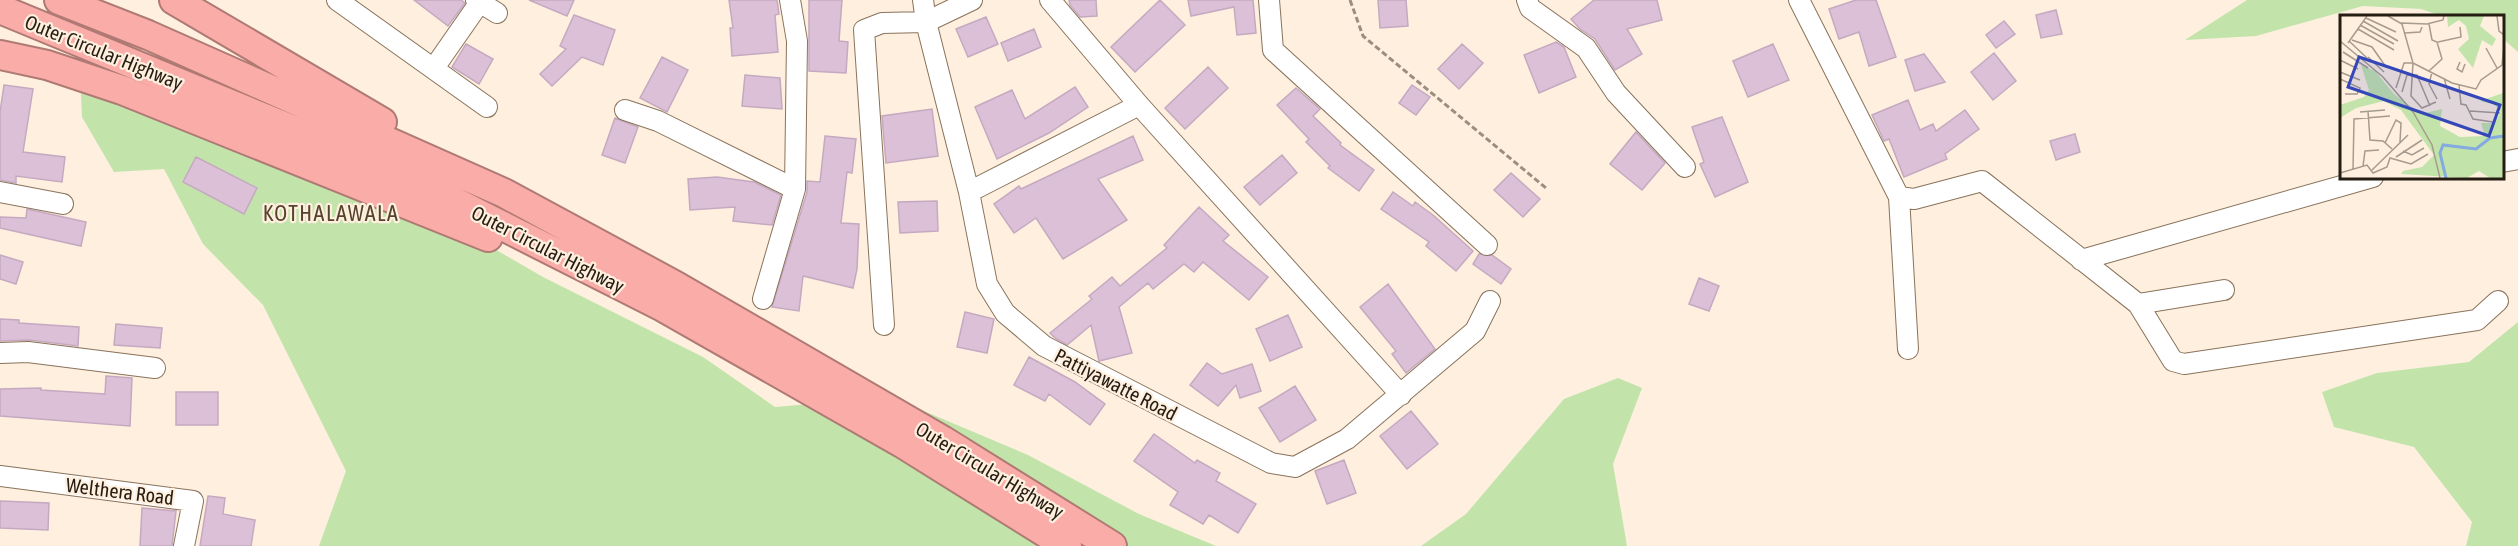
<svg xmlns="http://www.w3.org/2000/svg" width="2518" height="546" font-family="'Asap Condensed',sans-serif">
	<rect width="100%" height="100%" fill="#feefdf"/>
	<!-- green -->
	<path fill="#c2e4ab" d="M2247 0H2518V52L2502 38V16H2442L2421 9 2363 6 2256 36 2185 40Z
		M80 74 436 215 543 277 703 357 775 407 891 397 1028 455 1139 514 1216 546H319L346 471 263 305 203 244 164 169 114 172 82 117Z
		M2518 322V546H2466L2472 522 2414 447 2334 427 2322 392 2377 373 2469 362Z
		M1618 378 1642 388 1613 464 1627 546H1421L1466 514 1564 399Z"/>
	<!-- building -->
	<path fill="#dcc0d7" stroke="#c5a9c0" stroke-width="1.5" d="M414 0H461L465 3 448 26Z
		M529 0H574L567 16Z
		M729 0H777L779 14 775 15 778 52 732 56 730 28H733Z
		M809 0H842L839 41 848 42 846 73 809 71Z
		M1069 0H1096L1097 16 1080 17 1070 5Z
		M1160 0 1185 25 1135 72 1111 47Z
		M1188 0H1253L1256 33 1237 35 1234 7 1191 16Z
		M1378 0H1406L1408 26 1380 28Z
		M1594 0H1657L1662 20 1627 29 1642 54 1615 70 1595 39 1580 29 1571 19Z
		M1856 0H1876L1896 57 1869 66 1859 32 1839 39 1829 9Z
		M2056 10 2062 34 2041 38 2036 15Z
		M574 15 615 30 603 65 582 57 552 86 540 74 566 49 560 46Z
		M986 17 998 44 968 57 956 29Z
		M2004 21 2015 34 1996 48 1986 35Z
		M1034 29 1041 47 1008 61 1001 43Z
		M1556 42 1564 47 1576 77 1539 93 1524 55Z
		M466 44 493 59 479 84 452 67Z
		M1462 44 1483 63 1459 89 1438 69Z
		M1773 44 1789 80 1748 97 1733 61Z
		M1994 53 2016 81 1993 100 1971 72Z
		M1924 54 1945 82 1915 91 1905 60Z
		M662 57 688 70 667 112 640 98Z
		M1208 67 1228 88 1185 129 1165 108Z
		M745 75 780 78 782 109 742 106Z
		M4 85 33 89 23 152 65 157 62 182 16 176V183L0 180V112Z
		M1412 85 1430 97 1416 115 1399 103Z
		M1075 87 1088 107 1049 133 997 159 975 107 1012 90 1025 119Z
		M1296 88 1320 109 1313 116 1341 143 1340 145 1374 170 1359 191 1328 168 1330 166 1306 142 1309 139 1277 105Z
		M1908 100 1920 130 1933 124 1936 131 1965 110 1979 129 1945 154 1947 159 1904 177 1889 139 1884 141 1872 115Z
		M932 109 938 156 886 163 882 116Z
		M1722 117 1748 182 1715 197 1700 164 1704 162 1692 127Z
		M615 118 638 127 625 163 602 155Z
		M1636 132 1665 163 1642 190 1610 164Z
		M2075 134 2080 152 2056 160 2050 141Z
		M825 136 856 139 852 173 847 172 841 223 859 224 857 269 853 288 803 276 799 311 772 307 807 192V181L820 182Z
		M1133 136 1143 160 1098 179 1127 220 1063 259 1036 218 1014 233 994 204 1019 186 1021 189Z
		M1282 155 1297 173 1260 205 1244 187Z
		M196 157 257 188 244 214 183 182Z
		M1511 173 1540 199 1523 217 1494 190Z
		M717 177 754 182 781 195 772 225 733 221 735 207 690 210 688 179Z
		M1393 192 1413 206 1415 202 1433 215 1473 251 1456 271 1426 246 1429 242 1381 209Z
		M937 201 938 231 900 233 898 202Z
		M1199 207 1229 235 1223 241 1268 277 1249 300 1203 262 1194 272 1184 264 1153 289 1148 283 1119 307 1132 353 1099 361 1091 325 1067 345 1055 338 1050 333 1092 299 1089 296 1112 277 1120 286 1167 248 1164 245Z
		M27 209 86 222 81 246 0 228V217L26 218Z
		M1479 254 1492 255 1511 269 1501 284 1473 264Z
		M0 255 23 262 16 284 0 279Z
		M1699 278 1719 286 1709 311 1689 304Z
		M1388 284 1435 349 1406 373 1392 354 1396 351 1360 307Z
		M965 312 994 319 987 353 957 347Z
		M1288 315 1302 347 1270 361 1256 329Z
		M0 319 19 320V323L79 327 78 346 29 340 0 341Z
		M116 324 162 328 160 348 114 345Z
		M1029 357 1075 382 1105 404 1090 425 1049 394 1045 401 1014 385Z
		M1207 363 1222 374 1252 364 1261 391 1240 398 1236 385 1218 406 1190 385Z
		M106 376 132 378 130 426 0 416V389L41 388V390L105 394Z
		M1295 386 1316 420 1280 442 1259 408Z
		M176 392H218V425H176Z
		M1411 411 1438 444 1407 469 1380 436Z
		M1154 434 1195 463 1197 460 1220 473 1216 481 1256 504 1238 533 1209 515 1203 524 1170 505 1178 492 1134 461Z
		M1344 460 1356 493 1327 504 1315 471Z
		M208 496 225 498 223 514 255 520 251 546H200Z
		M0 501 49 503 48 530 0 528Z
		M142 508 176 511 172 546H140Z"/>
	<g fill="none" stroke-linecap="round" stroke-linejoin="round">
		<defs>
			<path id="minor" d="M337 0 487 107
				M476 0 497 13
				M923 0 926 22 969 192 987 284 1005 313 1044 346 1271 463 1295 467 1347 439 1475 331 1490 301
				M1050 0 1139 105 1401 395
				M1269 0 1273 50 1487 245
				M1527 0 1530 8 1586 48 1616 93 1685 167
				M1799 0 1899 197 1914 199 1982 181 2138 304 2173 361 2184 364 2477 320 2498 301
				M434 68 480 2
				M625 110 658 121 795 189
				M2502 162 2518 159
				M0 192 63 204
				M969 192 1139 105
				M1899 197 1908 349
				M2081 260 2373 177
				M763 299 795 189 797 41 790 0
				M2138 304 2224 290
				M884 325 864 30 882 23 926 22 972 0
				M0 353 28 352 155 368
				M0 476 193 501 184 546"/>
			<path id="highway" d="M59 0 148 35 504 193 676 286 942 440 1112 546
				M174 0 382 122
				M0 9 400 174 663 307 902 443 1067 546
				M0 55 47 65 122 90 488 237"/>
		</defs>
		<!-- minor casing -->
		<use href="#minor" stroke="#89735b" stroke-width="22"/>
		<!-- highway casing -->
		<use href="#highway" stroke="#af7a74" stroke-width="32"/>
		<!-- path -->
		<path stroke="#9b8e81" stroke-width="3" stroke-dasharray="6 3" stroke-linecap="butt" d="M1350 0 1363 36 1546 188"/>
		<!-- minor -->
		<use href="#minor" stroke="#fff" stroke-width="20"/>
		<!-- highway -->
		<use href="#highway" stroke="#faaca9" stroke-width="28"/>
	</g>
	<g text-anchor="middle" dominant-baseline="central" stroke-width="4.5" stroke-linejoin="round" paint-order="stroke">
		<!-- street labels -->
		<g font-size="20" fill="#251c12" stroke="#feefdf">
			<text transform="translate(104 52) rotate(22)">Outer Circular Highway</text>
			<text transform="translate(548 249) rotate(27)">Outer Circular Highway</text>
			<text transform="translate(1116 384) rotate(27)">Pattiyawatte Road</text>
			<text transform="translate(990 470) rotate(31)">Outer Circular Highway</text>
			<text transform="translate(120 491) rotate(7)">Welthera Road</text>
		</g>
		<!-- quarter labels -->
		<g font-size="22" letter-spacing="1.5" fill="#56432c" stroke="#feefdf">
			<text x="331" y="213">KOTHALAWALA</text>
		</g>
	</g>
	<!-- overview -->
	<g transform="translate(2340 15)">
		<rect width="164" height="164" fill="#feefdf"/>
		<path d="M107 1H144L140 11 156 24 152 31 142 25 133 53 118 34 129 24 126 11 119 5 108 12ZM21 50 35 56 54 79 81 99 102 94 100 111 120 122 145 121 141 108H154L161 97 154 89 140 86 163 78V163H150L139 156 127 163 61 159 63 156 82 152 94 140 61 95 44 86 16 93 0 103V90L24 82 29 75Z" fill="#c2e4ab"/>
		<path fill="none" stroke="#84aae0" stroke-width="3" d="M106 163 100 138 103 130 136 134 150 123 164 121"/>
		<path fill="none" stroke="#a79b8d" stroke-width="1.5" d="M48 1 62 9 73 48M157 1 159 16 164 20M26 3 56 17M23 6 58 26M61 8 87 9 103 5 104 1M89 9 92 25 97 27 102 44 89 56M20 10 54 29M18 14 54 35M65 18 80 17 82 12M12 25 32 32 46 52M0 26 43 62 73 97 92 130 100 163M9 26 27 43M98 27 121 22 120 12M8 28 27 1M146 33 157 53M3 37 28 53M28 42 44 57M0 45 18 54M120 47 117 54 122 57 125 49M0 57 20 65M92 57 89 69 97 84M104 63 110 84M0 64 20 73 17 79H5M119 70 121 89 126 90 133 104 153 107M56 73 64 48H73M62 77 67 60H77L90 91M96 87 82 93 71 81 73 48 112 68 136 74 141 65 162 50 164 31M28 96 30 125 43 126 52 134M130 96 160 98M20 97 45 95M45 128 56 105 61 108 60 127M63 136 72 140 84 133M56 142 82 125M23 151 25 136 39 135M13 155 14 104 50 101M32 155 68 120M0 158 27 150 33 158 47 152 50 143 71 149 88 139"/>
		<path fill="#3447b9" fill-opacity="0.15" stroke="#3447b9" stroke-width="3" d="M19 42 160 90 149 121 8 72Z"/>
		<rect width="164" height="164" fill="none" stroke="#251c12" stroke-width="3"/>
	</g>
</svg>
